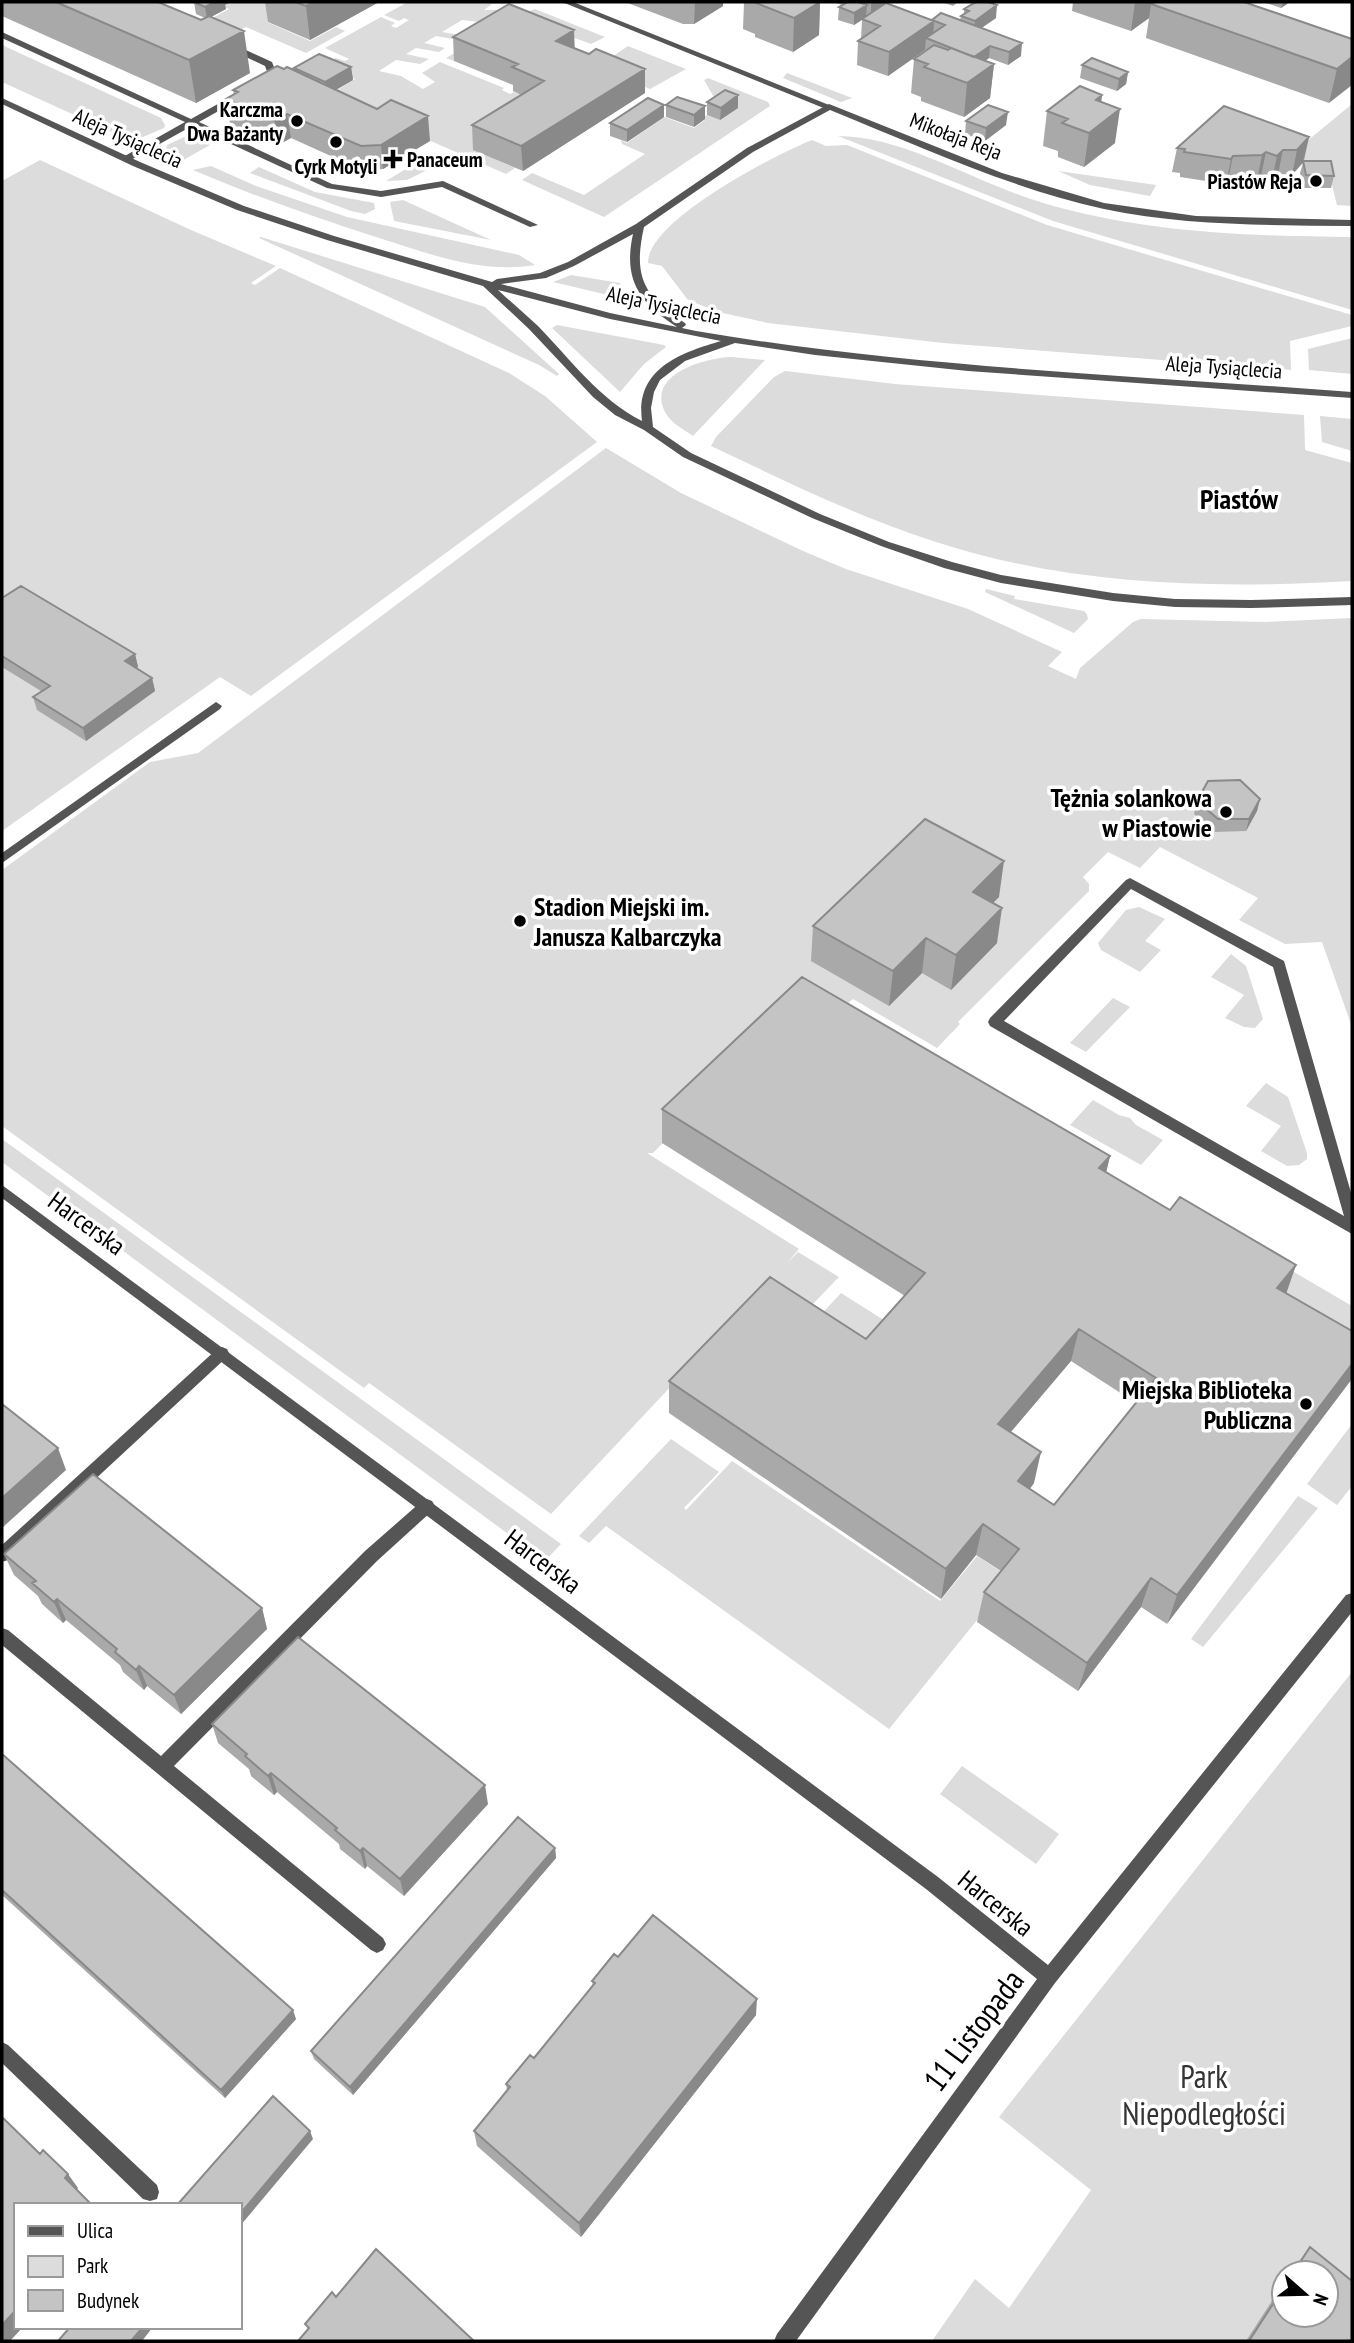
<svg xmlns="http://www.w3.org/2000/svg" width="1354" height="2343" font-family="'PT Sans Narrow',sans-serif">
	<rect width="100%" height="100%" fill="#fff"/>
	<!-- green -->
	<path fill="#dcdcdc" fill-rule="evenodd" d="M231 2H304L267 22 310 41 336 27 345 31 306 53 246 27 232 34 187 17 190 14 207 21 229 9 223 6Z
		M408 2H511L507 4H492L484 10H507L487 23 462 20 442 32 466 36 459 40 436 36 424 43 445 48 439 52 416 48 406 54 429 59 420 64 396 60 379 71 401 76 423 89 435 82 422 73 440 62 504 88 502 90 510 94 514 92 544 105 473 149 515 168 506 174 328 96 355 79 323 65 336 58 345 61 349 59 325 48 381 17 395 23 391 26 396 28 409 20 404 18 399 21 384 15Z
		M535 9 605 37 591 44 572 37 510 27 454 61 446 58 517 16Z
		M2 45 161 118 165 125 164 128 143 137 116 134 2 82Z
		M628 46 686 69 650 89 616 75 603 63Z
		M787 73 852 98 841 102 783 78Z
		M708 78 768 102 770 106 604 217 522 180 532 173 584 195 645 154 622 144 621 140 627 143 664 117 694 128 705 120 702 118 707 115 720 120 738 108 715 99 704 80Z
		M1352 104V206L1337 205 1329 173 1289 156Z
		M838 136C904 136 976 183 1040 202 1143 233 1246 236 1352 237V310L1053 221Z
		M184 137H195L210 145 178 163 169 156 166 148 167 145Z
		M812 140 826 146 847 145 1047 225 1352 315V326L1290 341 1291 370 943 343 768 323 718 312 688 300 662 266 648 263C648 220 775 155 812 140Z
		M429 155 445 161 407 180 386 181Z
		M40 160 191 230 276 266 251 283 255 285 280 268 509 373 545 396 597 442 251 696 220 677 2 831V181Z
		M211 166 256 186 347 217 519 255 535 265C481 274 430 254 379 238 316 218 254 196 193 170Z
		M259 167 315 192 374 203 375 209 365 214 351 211 250 173Z
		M1058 171 1156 185 1150 196 1090 185Z
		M403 200 491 240 394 221 390 202Z
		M261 237 485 307 559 374 557 376 539 365 259 238Z
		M571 275 620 283 628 297 625 299 553 282Z
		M557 325 664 345 666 347 644 364 620 392 552 328Z
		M1352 338V374L1309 370 1308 349Z
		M731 357 765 360 693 436C683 429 669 422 664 410 648 373 706 358 731 357Z
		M785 371 895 384 1304 415 1305 450 1352 463V581C1212 589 1071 586 936 542 858 517 785 481 711 446L716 437 774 377Z
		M1320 416 1352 419V451L1322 442Z
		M606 448 681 493 803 551 846 569 968 609 1062 652 1048 666 1076 679 1080 668 1133 622 1141 619 1265 622 1352 618V1027L1322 942 1285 944 1239 920 1258 898 1160 847 1140 868 1108 852 1083 877 1089 884V891L958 1022 960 1024 937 1048 853 999 824 1024 799 1010 661 1145 653 1153H647L799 1249 787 1263 798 1252 839 1277 807 1310 767 1284 551 1514 369 1383 364 1388 2 1126V870L150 762 198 753Z
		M986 589 1015 596 1014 599 1084 611 1087 614 1088 619 1074 633 985 592Z
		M1139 907 1165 919 1145 941 1161 950 1140 972 1101 950 1098 943 1126 910Z
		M1231 954 1246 966 1263 1019 1255 1028 1244 1027 1225 1018 1244 995 1211 977Z
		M1113 998 1130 1007 1086 1052 1070 1043Z
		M1266 1083 1288 1097 1307 1153V1159L1299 1165 1287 1166 1261 1151 1281 1126 1246 1106Z
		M1093 1100 1119 1115 1130 1118 1136 1125 1163 1140 1141 1165 1070 1125Z
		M2 1139 561 1544 545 1561 2 1162Z
		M1190 1211 1352 1306V1336L1171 1231Z
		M841 1293 898 1329 875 1355 818 1318Z
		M1352 1424V1486L1337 1505 1307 1484Z
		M671 1439 719 1472 684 1508 686 1510 732 1461 940 1601 977 1556 1011 1578 889 1729 606 1526 589 1543 579 1536Z
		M1298 1496 1318 1508 1203 1647 1191 1639Z
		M1352 1672V2341H932L975 2279 1009 2308 1091 2190 999 2117ZM1284 2273H1326V2315H1284Z
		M962 1766 1059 1834 1036 1864 940 1794Z"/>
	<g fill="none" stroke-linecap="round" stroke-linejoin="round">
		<!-- service -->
		<path fill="#555" fill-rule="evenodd" d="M2 32 191 119 241 91H247V95L199 122 332 184 381 191 443 181 538 225 530 227 442 187 381 197 327 188 192 126 129 161H123V157L185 122 2 38Z
			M229 45H235L272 62 277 75 267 83H261V79L268 74 265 66 229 49Z
			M1130 878 1284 961 1352 1196V1234L990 1026 988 1022 990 1018 1126 880ZM1131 889 1273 967 1344 1216 1004 1021Z
			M222 1347 227 1349 229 1353 227 1357 8 1560 2 1562V1545L217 1349Z
			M427 1499 432 1501 435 1506 432 1511 377 1561 174 1766 383 1938 386 1944 383 1950 377 1953 371 1950 2 1645V1628L8 1630 161 1756 365 1551 422 1501Z
			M2 2042 8 2045 157 2185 159 2192 157 2199 150 2201 143 2199 2 2063Z"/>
		<!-- minor -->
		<path fill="#555" fill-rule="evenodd" d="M562 2H573L834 107 826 109Z
			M216 702 222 706 220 709 2 863V853Z
			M2 1185 938 1877 1048 1965 1346 1595 1352 1593V1612L1055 1983 796 2341H774L777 2334 1037 1979 926 1889 2 1198Z"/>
		<!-- tertiary -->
		<path fill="#555" fill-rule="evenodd" d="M2 98 140 162 244 206 334 236 492 282 497 279 540 273 568 262 636 224 747 148 829 104 1002 173 1104 203 1196 216 1352 220V226C1269 225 1185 226 1104 209 1009 188 919 146 830 110L753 152 644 227C633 276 643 296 685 323L686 325 682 328 696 331C913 368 1133 375 1352 392V398L968 371 815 355 735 343 685 361 660 380 654 392 651 408 653 427 691 453 820 514 889 542 952 562 1001 575 1113 593 1175 599 1251 600 1352 597V605L1251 608 1175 607 1113 601 1001 583 944 568 881 546 812 518 683 457 644 430 615 415 593 397 529 329 483 286 327 240 237 210 133 166 2 104ZM633 234C623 280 639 302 677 327L610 313 501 284 546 278 574 266ZM498 290 610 319 721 341C680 353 635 369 642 421 599 399 571 360 538 326 525 314 511 302 498 290Z"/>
	</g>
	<!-- wall -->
	<path fill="#a9a9a9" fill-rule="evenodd" d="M2 2H158L201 20 205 18 196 14 194 2H230L225 5 226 9 211 17 250 73 196 103 2 16Z
		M265 2H379L310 40 268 22Z
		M625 2H723V6L694 24H683Z
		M744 2H820L819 35 793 52 755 37V34L743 29Z
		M833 2H887V3L932 20H960L961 16 964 14V9L996 18 981 28 1021 56 1008 65 989 58 985 61 994 64 990 98 964 117 921 101V97L911 93 914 59 926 51 925 50 888 76 857 65 858 41 861 39 862 20 854 25 838 20 839 7 842 5Z
		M942 2H958L953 6Z
		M1073 2H1244L1352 39 1329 103 1146 38 1149 18 1131 31 1072 11Z
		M1263 2H1290L1281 8Z
		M453 37 575 49 589 54 645 69V93L523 171 473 150 472 125 521 95 513 91V85L454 61Z
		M1082 65 1128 72 1126 84 1117 91 1080 78Z
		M351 67 353 80 336 90 430 141 383 169 364 171 291 138 278 145 230 124 226 99 234 95 233 90 284 69 294 70V68Z
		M1102 95 1101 102 1115 143 1084 167 1058 157V151L1043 146 1047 111Z
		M707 102 738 108 720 120 707 115Z
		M666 105 705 119 694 127 666 117Z
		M664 117 627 142 610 136V123Z
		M966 121 1006 125 985 141 965 134Z
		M1309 137 1304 161 1334 176 1331 188H1303L1300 173 1303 163 1292 175 1278 174 1272 180 1261 176 1257 180H1228L1226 184 1180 177V173L1172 172 1177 148Z
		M2 598 135 654 138 667 136 668 152 678 155 691 86 741 37 710 33 697 41 691 2 667Z
		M1260 799 1257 811 1246 831 1215 832 1194 814 1197 801Z
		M999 897 993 903 997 943 951 990 922 973 889 1006 811 961 813 926Z
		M662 1109 1110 1156 1106 1172 1170 1210 1296 1265 1167 1624 1141 1607 1078 1691 977 1622 984 1592 1001 1571 976 1555 941 1599 669 1413V1381L866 1339 905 1296 662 1143ZM1071 1361 1136 1403 1054 1505 1030 1489 1034 1483 1011 1432Z
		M4 1554 262 1608 267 1629 181 1714 147 1686 144 1690 123 1672 120 1665 66 1620 63 1623 42 1604 38 1596 14 1575Z
		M212 1724 488 1804 404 1896 367 1866 365 1869 340 1849 339 1844 277 1792 274 1795 251 1776 249 1769 218 1743Z
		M2 1754 296 2019 225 2098 2 1895Z
		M555 1848 556 1858 353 2095 314 2059 311 2051Z
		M618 1957 756 2015 581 2237 477 2146 474 2131 507 2091 506 2084 534 2058 593 1986 592 1981Z
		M1310 2247 1352 2281V2341H1246L1284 2282V2315H1326V2273H1290Z"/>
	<!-- shaded-wall -->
	<path fill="#898989" d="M215 2H230L225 5 226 9 207 19 205 7Z
		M314 2H379L310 40 306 6Z
		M695 2H723V6L694 24Z
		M820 2 819 35 793 52 794 18Z
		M875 2H887L886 6 871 16V4Z
		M1135 2H1162L1151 4 1149 18 1131 31Z
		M1283 2H1290L1281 8Z
		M867 5 866 17 854 25V13Z
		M997 5 996 18 973 34 975 21Z
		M934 21 933 41 926 38 925 50 888 76 889 52Z
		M574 30 575 54 556 41Z
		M244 31 250 73 196 103 189 60Z
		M1022 43 1021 56 1008 65 1009 52Z
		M990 46 989 58 973 69 974 57Z
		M1352 57V85L1329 103 1337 69Z
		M994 64 990 98 964 117 967 83Z
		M351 67 353 80 327 95 325 82Z
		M645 69V93L523 171 521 146Z
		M1128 72 1126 84 1117 91 1119 79Z
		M738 95V108L720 120 721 108Z
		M1102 95 1098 126 1120 109 1115 143 1084 167 1089 133 1096 100Z
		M664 105V117L627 142V130Z
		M705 106V119L694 127V115Z
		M1008 112 1006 125 985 141 986 128Z
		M287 114 291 138 278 145 275 121Z
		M428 116 430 141 383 169 381 145Z
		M1309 137 1303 162 1292 175 1297 150Z
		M1283 150 1278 174 1272 180 1277 156Z
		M1266 152 1261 176 1257 180 1262 155Z
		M1233 156 1228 180 1226 184 1231 159Z
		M135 654 138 667 128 674 125 661Z
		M152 678 155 691 86 741 83 728Z
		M1260 799 1257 811 1246 831 1249 819Z
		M1004 861 999 897 968 927 973 892Z
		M1002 908 997 943 951 990 956 955Z
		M926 938 922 973 889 1006 893 971Z
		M1110 1156 1102 1190 1099 1168Z
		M1296 1265 1285 1297 1277 1288Z
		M1079 1329 1071 1361 991 1455 998 1424Z
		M1352 1364V1379L1167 1624 1177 1595Z
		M58 1448 66 1470 2 1528V1498Z
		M1041 1452 1034 1483 1011 1512 1018 1481Z
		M983 1524 976 1555 941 1599 946 1569Z
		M1151 1578 1141 1607 1078 1691 1087 1663Z
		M57 1599 66 1620 63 1623 54 1602Z
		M262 1608 267 1629 181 1714 174 1695Z
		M139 1666 147 1686 144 1690 136 1670Z
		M271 1773 277 1792 274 1795 268 1776Z
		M485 1785 488 1804 404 1896 400 1879Z
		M363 1848 367 1866 365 1869 360 1851Z
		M555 1848 556 1858 353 2095 350 2087Z
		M757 1999 756 2015 581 2237 579 2223Z
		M293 2010 296 2019 225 2098 221 2090Z
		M310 2131 313 2139 240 2226V2214Z
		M68 2174 78 2188 75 2192 65 2178Z
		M16 2310V2327H23L10 2341H2V2325Z
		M143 2327H153L142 2341H131Z"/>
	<!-- building -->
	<path fill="#c4c4c4" stroke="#898989" stroke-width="2" fill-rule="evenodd" d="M56 2H158L201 20 209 16 244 31 189 60Z
		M194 2H215L205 7Z
		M295 2H314L306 6Z
		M758 2H820L794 18 756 3Z
		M848 2H858L867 5 854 13 839 7Z
		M976 2H988L997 5 975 21 961 16 969 11 964 9Z
		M1154 2H1244L1352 39V57L1337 69 1151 4Z
		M886 3 934 21 889 52 858 41 880 26 862 19Z
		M509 4 574 30 556 41 589 54 596 49 645 69 521 146 472 125 544 81 512 67 518 64 453 37Z
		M941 13 1022 43 1009 52 990 46 974 57 926 38 945 25 932 20Z
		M934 45 948 50 951 48 994 64 967 83 924 67 928 64 914 59Z
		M319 54 351 67 325 82 294 68Z
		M1092 58 1128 72 1119 79 1082 65Z
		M277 66 284 69 287 67 377 109 391 100 428 116 381 145 361 146 287 114 275 121 226 99 238 92 233 90Z
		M1080 86 1102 95 1096 100 1120 109 1089 133 1062 123 1068 119 1047 111Z
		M725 90 738 95 721 108 707 102Z
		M677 97 705 106 694 115 666 105Z
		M648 98 664 105 627 130 610 123Z
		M988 105 1008 112 986 128 966 121Z
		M1224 106 1309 137 1297 150H1283L1277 156 1266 152 1262 155 1233 156 1231 159 1184 152 1185 149 1177 148Z
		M1303 161H1331L1334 176 1306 175Z
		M21 586 135 654 125 661 152 678 83 728 33 697 50 686 2 656V598Z
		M1240 780 1260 799 1249 819H1218L1197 801 1208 781Z
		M925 819 1004 861 973 892 1002 908 956 955 926 938 893 971 813 926Z
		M802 977 1110 1156 1099 1168 1170 1210 1180 1197 1296 1265 1277 1288 1352 1331V1364L1177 1595 1151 1578 1087 1663 984 1592 1019 1549 983 1524 946 1569 669 1381 770 1277 866 1339 925 1273 662 1109ZM1079 1329 1156 1378 1054 1505 1018 1481 1041 1452 998 1424Z
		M2 1404 58 1448 2 1498Z
		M93 1474 262 1608 174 1695 139 1666 136 1670 115 1652 117 1649 57 1599 54 1602 32 1583 36 1581 4 1554Z
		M298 1637 485 1785 400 1879 363 1848 360 1851 335 1830 337 1828 271 1773 268 1776 245 1756 247 1754 212 1724Z
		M2 1754 293 2010 221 2090 2 1890Z
		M518 1817 555 1848 350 2087 311 2051Z
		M653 1915 757 1999 579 2223 474 2131 510 2087 506 2084 530 2055 534 2058 595 1983 592 1981 614 1954 618 1957Z
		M273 2096 310 2131 240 2214V2205H177Z
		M2 2117 40 2154 43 2150 68 2174 65 2178 92 2205H16V2310L2 2325Z
		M1310 2247 1352 2281V2341H1249L1284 2287V2315H1326V2273H1293Z
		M376 2249 474 2341H298L309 2328 305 2324 332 2292 336 2297Z
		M70 2327H143L131 2341H58Z"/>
	<!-- markers -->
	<g fill="#000" stroke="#fff" stroke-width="2.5">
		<circle cx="297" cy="121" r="7"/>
		<circle cx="336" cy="142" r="7"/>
		<path d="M389.5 148.5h7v7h7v7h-7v7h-7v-7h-7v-7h7z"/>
		<circle cx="1316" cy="181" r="7"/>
		<circle cx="1226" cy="812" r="7"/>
		<circle cx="520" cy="921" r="7"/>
		<circle cx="1306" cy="1404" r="7"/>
	</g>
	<g text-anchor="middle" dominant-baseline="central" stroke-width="7" stroke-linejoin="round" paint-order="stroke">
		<!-- far-poi labels -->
		<g font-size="21" font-weight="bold" fill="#000" stroke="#fff" text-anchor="end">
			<text x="283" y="109">Karczma<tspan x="283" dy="24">Dwa Bażanty</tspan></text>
			<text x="407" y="159" text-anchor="start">Panaceum</text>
			<text x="336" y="166" text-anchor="middle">Cyrk Motyli</text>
			<text x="1302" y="181">Piastów Reja</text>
		</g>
		<!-- far-street labels -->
		<g font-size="21" fill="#000" stroke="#fff">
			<text transform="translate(956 136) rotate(21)">Mikołaja Reja</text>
			<text transform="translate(128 138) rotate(24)">Aleja Tysiąclecia</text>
			<text transform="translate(664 305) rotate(12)">Aleja Tysiąclecia</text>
			<text transform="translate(1224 367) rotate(4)">Aleja Tysiąclecia</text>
		</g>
		<!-- poi labels -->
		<g font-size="26" font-weight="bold" fill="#000" stroke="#fff" text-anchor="end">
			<text x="1212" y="797">Tężnia solankowa<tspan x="1212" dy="30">w Piastowie</tspan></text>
			<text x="534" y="906" text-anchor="start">Stadion Miejski im.<tspan x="534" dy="30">Janusza Kalbarczyka</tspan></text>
			<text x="1292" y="1389">Miejska Biblioteka<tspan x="1292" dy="30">Publiczna</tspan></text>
		</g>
		<!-- street labels -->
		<g font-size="26" fill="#000" stroke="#fff">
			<text transform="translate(87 1223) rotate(36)">Harcerska</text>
			<text transform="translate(543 1561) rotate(37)">Harcerska</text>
			<text transform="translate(996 1903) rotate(39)">Harcerska</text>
		</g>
		<!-- far-district labels -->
		<g font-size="28" font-weight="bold" fill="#000" stroke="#fff">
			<text x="1239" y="498">Piastów</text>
		</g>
		<!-- near-street labels -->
		<g font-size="32" fill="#000" stroke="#fff">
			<text transform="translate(973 2030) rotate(-53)">11 Listopada</text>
		</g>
		<!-- near-park labels -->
		<g font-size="32" fill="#333" stroke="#fff">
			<text x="1204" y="2076">Park<tspan x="1204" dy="37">Niepodległości</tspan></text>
		</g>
	</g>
	<!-- border -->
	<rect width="1354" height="2343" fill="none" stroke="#000000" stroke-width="7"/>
	<!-- legend -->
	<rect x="14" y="2203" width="228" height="126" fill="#ffffff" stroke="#999999" stroke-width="2"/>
	<rect x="28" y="2226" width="35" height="10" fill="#555555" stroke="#999999" stroke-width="2"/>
	<text x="77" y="2238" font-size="21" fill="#000000">Ulica</text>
	<rect x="28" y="2256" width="35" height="21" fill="#dcdcdc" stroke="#999999" stroke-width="2"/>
	<text x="77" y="2273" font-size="21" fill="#000000">Park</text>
	<rect x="28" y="2290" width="35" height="21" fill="#c4c4c4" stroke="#999999" stroke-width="2"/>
	<text x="77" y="2308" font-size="21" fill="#000000">Budynek</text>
	<!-- north arrow -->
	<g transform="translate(1305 2294) rotate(110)"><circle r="33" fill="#ffffff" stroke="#999999" stroke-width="2"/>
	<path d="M0-5L12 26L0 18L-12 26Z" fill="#000000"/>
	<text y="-10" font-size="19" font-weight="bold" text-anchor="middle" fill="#000000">N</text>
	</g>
</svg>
